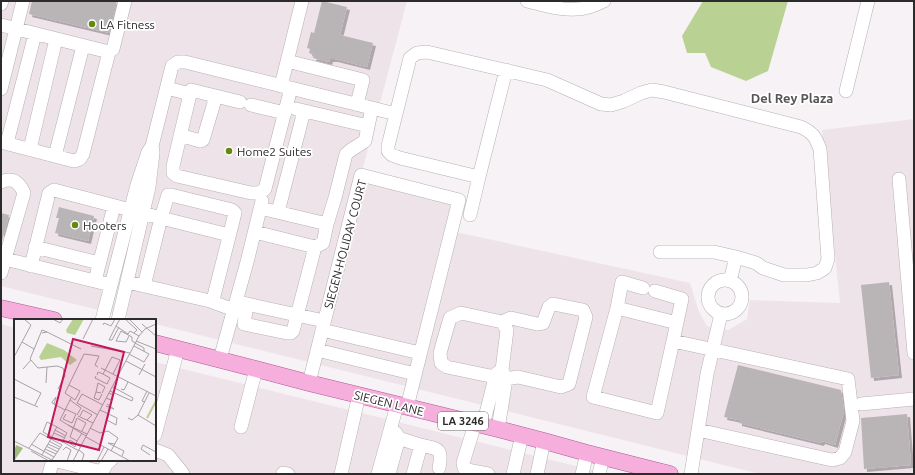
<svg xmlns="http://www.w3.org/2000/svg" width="915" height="475" font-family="Ubuntu,sans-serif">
	<defs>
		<filter id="shadow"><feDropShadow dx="3" dy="3" stdDeviation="0" flood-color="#0004"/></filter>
	</defs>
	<rect width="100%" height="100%" fill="#f7f2f5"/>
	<!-- built -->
	<path fill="#efe3ea" d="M1 1H407L361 175 459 200 451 231 690 283 699 312 707 326 728 330 747 319 750 300 840 303 822 130 914 119V474H760L155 324V320H139L1 286Z
		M1 324 15 328V460H155V362L608 474H1Z"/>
	<!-- water -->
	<path fill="#b9d294" d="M703 1H788L768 71 746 81 711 67 705 53H687L682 36Z"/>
	<!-- building -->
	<path fill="#b9b5b7" filter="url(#shadow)" d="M32 1H117L109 33 29 14Z
		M322 1 347 7 340 35 373 43 367 67 335 59H330L329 62 313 58 314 55 309 53 310 49 307 48 311 32 314 33Z
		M59 207 94 216 88 241 55 233 59 218H56Z
		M1 213 9 215 2 241H1Z
		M889 282 899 375 871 378 861 285Z
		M738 365 841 390 844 411 835 445 822 441 821 443 739 423V420L724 417Z
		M907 414 911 465 864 469 861 418Z"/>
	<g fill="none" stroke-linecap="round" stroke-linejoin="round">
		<defs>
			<path id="minor" d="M527 1C547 6 568 13 589 7 594 6 599 3 604 1
				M1 4 2 1
				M1 25 109 52 113 49 125 1
				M287 61 363 80 357 104
				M506 70 479 177 400 158 392 155 388 151V146L410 58 417 53 427 52 547 80 601 104 611 105 624 101 641 93 652 90 664 92 801 127C813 133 815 136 820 149L828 259 825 268 817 273 807 275H784L763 268 756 263 736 257 730 281
				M281 86 302 1
				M167 88 190 94
				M1 89 23 1
				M846 91 868 1
				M240 102 191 90 173 166V173L177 176 251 193H259L265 189 291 88
				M251 105 285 113
				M296 109 368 126
				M180 135 200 141 203 140 216 96
				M1 142 74 161 80 159 83 154 109 52
				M7 143 35 34
				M152 146 172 66 178 62H185L396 114
				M30 149 56 39
				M55 156 83 46
				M899 179 914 353
				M1 182C13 177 19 182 24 193L1 273
				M260 208 327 224 335 198 346 154 351 150 365 141 372 108
				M278 212 304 111
				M470 215 479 177
				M35 247 99 263
				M315 247 323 243 327 224
				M660 252H714L736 257
				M1 258 111 285
				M31 266 49 193 54 190 161 218 168 195H171L232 210 235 213 214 296 210 301 127 282
				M708 297a17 17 0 1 1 34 0a17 17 0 1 1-34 0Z
				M95 281 114 206
				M144 286 161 218 229 235
				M643 288 622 282 617 308 593 397 657 413 673 341
				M655 291 682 299 673 341 848 379 853 421 845 452 840 458 832 460 698 430
				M210 301 234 310
				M236 302 247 304 244 324 287 333H291L293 331 315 247 255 232
				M247 304 324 321
				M617 308 677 323
				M102 320 137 185 148 152 152 146 153 153 149 187 118 320
				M502 322 511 318 537 324 543 323 549 307 553 304 583 310 586 317 569 384 561 387 518 377 506 379
				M322 330 420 353
				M317 350 415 374
				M220 359 247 262 262 201
				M495 377 447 367 441 363 440 353 450 318 461 313 502 322 507 330 502 370
				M309 383 361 175 459 200 407 407
				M861 404 914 399
				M475 424 463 463 464 468 467 470 488 474
				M483 425 496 374 502 370 506 379 498 429
				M241 427 256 369
				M155 435 178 349
				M399 438C406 441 414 443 421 445 438 449 443 448 439 468
				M155 450 168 455 181 471 183 474
				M53 460 102 472 107 463 111 460
				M49 474 53 460
				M283 474V473L288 474
				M341 474 359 395
				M378 474 397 405
				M389 474 399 438 396 433 394 432
				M413 474 421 445
				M513 474 522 435
				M537 474 544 441
				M582 474 587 453
				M599 474 603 457
				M691 474 707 374 721 314"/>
			<path id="major" d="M1 308 54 320
				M155 343 256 369 309 383 498 429 544 441 587 453 670 474"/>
		</defs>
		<!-- minor casing -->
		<use href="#minor" stroke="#b5b1b3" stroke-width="14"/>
		<!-- major casing -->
		<use href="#major" stroke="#ab5d91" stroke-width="17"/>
		<!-- minor -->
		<use href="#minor" stroke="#fff" stroke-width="13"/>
		<!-- major -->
		<use href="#major" stroke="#f6aedd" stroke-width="16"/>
	</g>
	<!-- markers -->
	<g fill="#658910" stroke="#fff" stroke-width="1.5">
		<circle cx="92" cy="24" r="4"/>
		<circle cx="229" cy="151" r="4"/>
		<circle cx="75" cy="225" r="4"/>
	</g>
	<g text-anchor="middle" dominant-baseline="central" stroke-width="3.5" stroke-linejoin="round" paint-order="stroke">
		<!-- shield labels -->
		<rect fill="#fff" stroke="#6b6b6b" stroke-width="1" x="438" y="412" width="50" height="18" rx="3"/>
		<g font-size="11" font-weight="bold" fill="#2c2b2c">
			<text x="463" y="421">LA 3246</text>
		</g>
		<!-- poi labels -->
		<g font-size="12" fill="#2c2b2c" stroke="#fff" text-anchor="start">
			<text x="100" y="24">LA Fitness</text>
			<text x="237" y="151">Home2 Suites</text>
			<text x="83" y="225">Hooters</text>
		</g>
		<!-- street labels -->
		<g font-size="12" fill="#2c2b2c" stroke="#fff">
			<text transform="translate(345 244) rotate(-75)">SIEGEN-HOLIDAY COURT</text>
			<text transform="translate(389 403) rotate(14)">SIEGEN LANE</text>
		</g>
		<!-- neighbourhood labels -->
		<g font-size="13" font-weight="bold" fill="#585456" stroke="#fff">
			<text x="792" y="98">Del Rey Plaza</text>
		</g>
	</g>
	<!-- overview -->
	<g transform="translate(14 319)">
		<rect width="142" height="142" fill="#f7f2f5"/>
		<path d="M2 126 9 129 0 142V133Z" fill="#a2bb7e"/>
		<path d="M59 0H70L61 16 53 14 52 11ZM33 24 50 31 63 41 56 46 47 38 27 41 25 38Z" fill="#b9d294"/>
		<path fill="none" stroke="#b9d294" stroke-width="2" d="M133 99 142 82"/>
		<path fill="none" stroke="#a6a2a5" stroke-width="1" d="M39 0 46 4 49 0M106 0 102 7 114 15 116 12 125 17M111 0 123 11 120 14M115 0 128 13M128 5 142 17M89 6 90 4 97 7 101 0M102 7 95 21H98L105 8M33 13 28 11 16 40 24 49 43 47 49 49 51 57 44 70M28 14 33 13 67 30M115 17 112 23 102 22 107 12 118 18V22L121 24M69 20 79 0M122 22 142 30M8 23 20 30M121 24 130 29V32M77 27 116 34M115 35 130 43 135 35 120 27M0 38 17 6 10 0M112 42 142 58M87 49 142 77M9 50 17 41M83 56 84 53 89 55 98 38 106 41 99 55M125 56 131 45M82 57 81 59 93 65 96 59 89 55M0 60 27 74 21 86M32 64 33 48M55 66 66 72 61 81 51 74 70 35 85 37 81 46 84 48M107 70 110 71 114 63M96 72 118 82 119 79 99 68M82 73 84 64 91 68 88 74M87 74 82 73 80 79 85 81 88 75M0 78 24 88M92 79 97 81 99 76 95 74M56 81 67 89 63 96M131 83 128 82 133 72M40 85 42 78 38 83V84L40 85 51 91M92 87 100 90 93 85M51 90 62 95 58 104 49 100 52 95M86 91 103 99 102 106 93 101 95 95M84 96 63 84 68 75 89 86M124 96 135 74M124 96 142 107M64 97 79 104M66 97 69 91 78 96 73 101M114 99 118 101 124 96M54 106 46 101 57 79M43 108 53 114 48 124M76 109 86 114 94 112 104 119 97 132M41 111 52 117M40 114 51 119M72 117 54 106 73 115M72 118 116 142M0 122 40 142M35 122 46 128M63 122 56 118 63 99 72 104 68 112M17 125 40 138M34 125 45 130M101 125 94 124 110 132 108 137M32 127 44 133M67 128 62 125 56 121 54 123 61 128 63 122 68 114M15 129 26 114 48 126 38 141M31 130 42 135M49 131 52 128 57 131 53 142M65 131 70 135 68 142M17 132 35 142M28 136 31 130 37 120 38 118 41 111 43 108 33 103 29 113 38 118 49 123 65 132M136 136 127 130 129 126 142 133M59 142 125 17 131 10 142 5M83 142 90 128M87 142 94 130"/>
		<path fill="#c2185b" fill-opacity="0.15" stroke="#c2185b" stroke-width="2" d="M59 20 110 33 85 131 34 118Z"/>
		<rect width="142" height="142" fill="none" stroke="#2c2b2c" stroke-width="2"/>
	</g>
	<!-- border -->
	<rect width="915" height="475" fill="none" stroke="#2c2b2c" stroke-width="4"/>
</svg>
